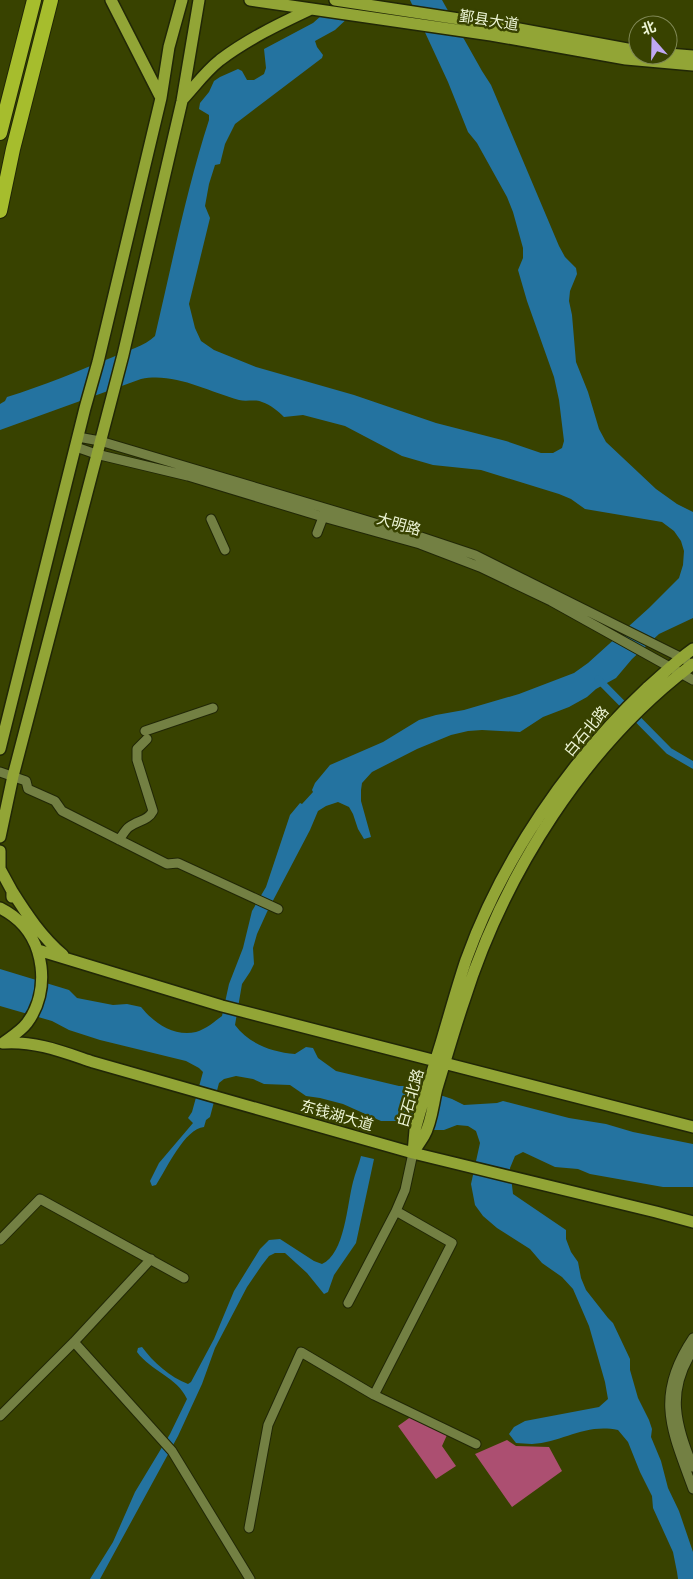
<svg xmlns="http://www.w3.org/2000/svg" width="693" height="1579" font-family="Mulish,'Noto Sans SC',sans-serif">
	<rect width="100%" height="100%" fill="#384200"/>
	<!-- forest -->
	<path fill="#ac4f71" d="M412 1416 447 1435 442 1446 456 1466 436 1479 398 1426Z
		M507 1440 516 1446 549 1447 562 1471 512 1507 475 1454Z"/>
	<!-- water -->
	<path fill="#2473a0" d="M339 0H367L335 30 315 41 317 47 323 55 322 58 235 124 225 144 220 164 215 165 209 184 205 206 210 218 189 304 195 328 201 341 214 350 256 367 354 395 436 423 506 441 541 453H553L562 448 564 441 559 400 554 377 527 301 518 270 523 258V248L513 212 507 197 477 143 468 132 448 82 410 0H442L482 71 491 85 559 246 565 257 576 268 577 274 570 291 569 301 572 315 576 362 588 392 599 429 606 442 656 489 677 504 693 512V618L659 634 632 659 616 678 596 689 587 697 569 707 543 717 520 732 482 730 468 731 451 735 417 749 372 772 362 783 361 790V801L371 837 364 839 358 829 353 814 349 807 338 802 326 806 318 811 310 830 267 912 257 934 253 948 254 964 250 972 242 984 235 1025C249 1044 272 1052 295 1054L306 1047 313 1048 318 1058 336 1071 399 1086H413L452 1099 464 1105 497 1103 503 1101 569 1118 606 1124 633 1132 693 1144V1187H663L590 1174 578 1169 555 1167 523 1152 515 1156 510 1168 513 1194 566 1230V1239L571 1252 578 1262 581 1278 586 1290 608 1318 613 1323 630 1359V1370L638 1398 649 1420 652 1429 651 1437 661 1461 668 1488 679 1511 693 1552V1579H678L677 1572 673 1552 653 1508 652 1496 640 1472 628 1442 618 1430C585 1423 563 1442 532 1444 526 1444 521 1443 516 1443L509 1434 514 1427 525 1421 599 1407 608 1399 605 1382 589 1326 573 1289 562 1277 542 1263 530 1249 497 1228 483 1216 475 1205 471 1184 480 1143 476 1131 468 1126 457 1125 444 1130H434L399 1121H381L343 1104 320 1098 306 1096 290 1085 264 1084 253 1079 236 1076 224 1079 219 1083 210 1117 206 1120 204 1127C185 1128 166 1170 156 1185L152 1186 150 1181 159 1163 193 1123 188 1118 192 1112 203 1072 199 1068 186 1061 100 1040 69 1030 52 1021 0 1006V969L69 990 77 998 113 1005 127 1004 141 1007C154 1023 174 1037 196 1032 206 1029 214 1022 222 1016L229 984 243 948 252 911 266 887 290 815 300 803 302 804 313 792 312 790 315 783 330 765 383 742 419 720 436 715 464 710 519 694 574 673 588 663 649 608 679 578 683 565 684 551 681 541 674 531 662 522 585 509 571 499 559 494 481 470 433 465 402 456 345 426 303 415 284 417C278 411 271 405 262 402 255 399 246 402 239 400 207 391 174 372 141 379L0 430V404L5 401 7 397C43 386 78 371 113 357 126 351 145 346 155 336 172 264 186 191 209 120V115L199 109 200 103 209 92 214 81 220 77 238 69 242 71 247 80H254L264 74 266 68 264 49 313 23Z
		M361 1156 374 1159 356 1243 334 1275 328 1292 324 1294 307 1273 285 1253H275L269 1256 262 1265 247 1287 215 1348 202 1384 178 1436 100 1579H90L113 1542 135 1492 170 1434 187 1399C177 1377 151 1371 137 1352L138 1348 142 1347C153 1362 170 1377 188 1384L191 1382 214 1339 234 1291 260 1249 269 1240 280 1239 314 1261 322 1264C345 1254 347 1204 353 1182 355 1173 359 1165 361 1156Z"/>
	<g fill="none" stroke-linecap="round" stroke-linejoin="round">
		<!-- canal -->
		<path stroke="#2473a0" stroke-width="7" d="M598 679 669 751 693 765"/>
		<defs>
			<path id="minor" d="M78 437 100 441 415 535 475 555 686 660
				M76 447 96 454 188 476 323 517 420 544 480 567 551 601 693 680
				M211 519 225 550
				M317 533 325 512
				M145 731 213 708
				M0 772 26 781 28 789 55 801 62 811 167 864 178 863 278 909
				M119 840C122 836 125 830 129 827 138 820 148 821 153 811L137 760V749L147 739
				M0 1240 40 1199 184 1278
				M348 1303 396 1211 405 1190 413 1153
				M693 1338C654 1396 671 1429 693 1489
				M74 1342 172 1451 250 1579
				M693 1350C666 1392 676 1424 693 1467
				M374 1395 452 1243 396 1211
				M0 1416 74 1342 151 1259
				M249 1528 268 1425 301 1352 374 1395 476 1444"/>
			<path id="major" d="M111 0 161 98
				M250 0 491 35 626 59 693 65
				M335 0 492 24 638 51
				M668 54 693 56
				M183 99C195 86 206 71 220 60 248 39 279 24 311 9
				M0 749 85 408 98 362 161 98 169 47 182 0
				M0 837 13 776 123 355 182 101 199 0
				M0 851V869L12 891V897
				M12 891C27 915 42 937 63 955
				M0 908C4 910 9 913 13 916 45 940 51 991 27 1023 21 1031 11 1037 3 1043
				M38 950 222 1006 693 1127
				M4 1043C36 1041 63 1052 93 1062L413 1153 656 1212 693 1222
				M414 1152C417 1146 421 1141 424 1136 432 1122 433 1103 437 1088 446 1059 454 1030 464 1001 504 874 585 745 693 664
				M413 1153 415 1130C423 1101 432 1072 441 1043 449 1016 457 987 466 960 502 860 569 761 647 688 662 675 676 661 693 649"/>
			<path id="highway" d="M0 133 34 0
				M0 211 13 149 51 0"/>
		</defs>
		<!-- minor casing -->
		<use href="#minor" stroke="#212706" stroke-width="11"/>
		<!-- major casing -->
		<use href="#major" stroke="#212706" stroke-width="14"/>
		<!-- highway casing -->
		<use href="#highway" stroke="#212706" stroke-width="16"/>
		<!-- minor -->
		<use href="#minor" stroke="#738043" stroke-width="9"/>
		<!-- major -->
		<use href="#major" stroke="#92a536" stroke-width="11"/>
		<!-- highway -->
		<use href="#highway" stroke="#a6bd2d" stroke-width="14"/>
	</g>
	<g text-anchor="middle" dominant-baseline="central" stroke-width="5" stroke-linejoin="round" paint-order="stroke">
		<!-- street labels -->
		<g font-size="15" fill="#ecf4d4" stroke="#384200">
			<text transform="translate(489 20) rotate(9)">鄞县大道</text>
			<text transform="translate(399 524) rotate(16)">大明路</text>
			<text transform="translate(586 731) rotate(-50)">白石北路</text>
			<text transform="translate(410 1098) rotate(-74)">白石北路</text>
			<text transform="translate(337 1115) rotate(16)">东钱湖大道</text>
		</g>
	</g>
	<!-- north arrow -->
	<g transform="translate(653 40) rotate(340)"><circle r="24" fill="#384200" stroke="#808955"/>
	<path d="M0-4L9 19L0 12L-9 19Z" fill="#c0a8f3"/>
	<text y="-8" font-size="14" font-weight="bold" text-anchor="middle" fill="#ecf4d4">北</text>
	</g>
</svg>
